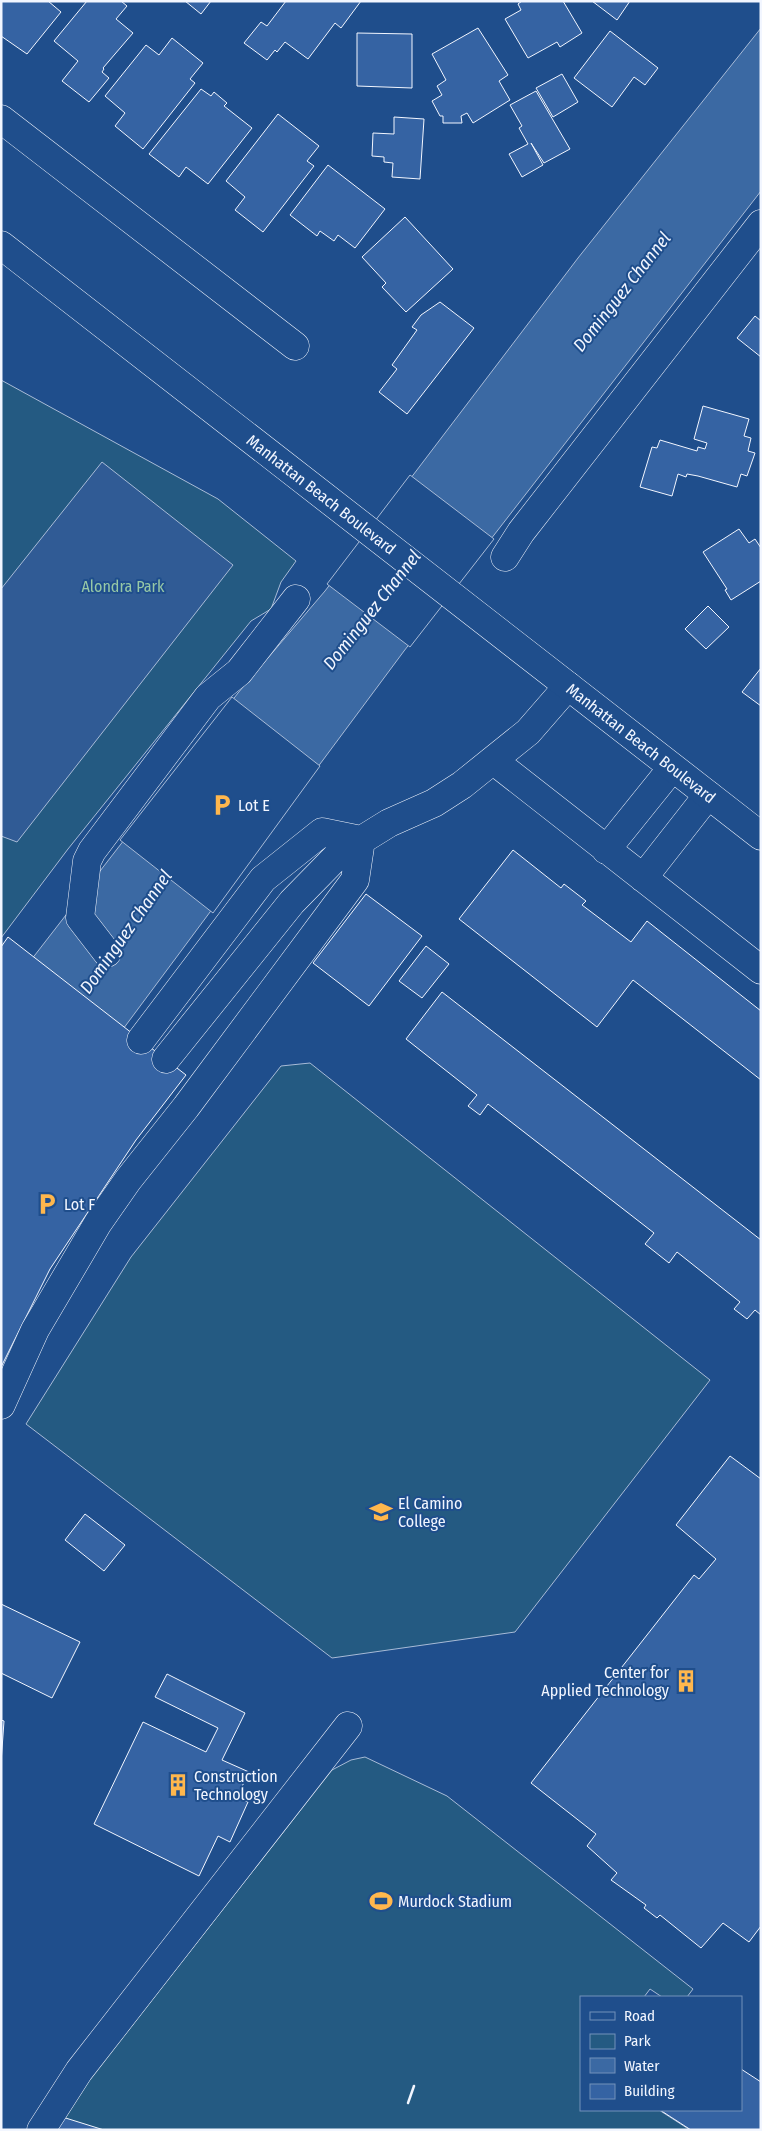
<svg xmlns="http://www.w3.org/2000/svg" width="762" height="2131" font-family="'Fira Sans Condensed',sans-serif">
	<rect width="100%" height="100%" fill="#1f4e8c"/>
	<!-- green -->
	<path fill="#245a82" stroke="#a8bbd7" d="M1 380 218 499 296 561 281 582 271 609 251 621 68 849 1 938Z
		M310 1063 710 1380 515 1632 332 1658 26 1424 131 1257 281 1066Z
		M365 1757 447 1796 693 1989 687 1997H662L650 1989 644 1997H581V2110H659L690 2130H52L72 2097 119 2042 332 1770 351 1760Z"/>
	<!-- parking -->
	<path fill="#305b95" stroke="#a8bbd7" d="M102 462 233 565 17 842 1 836V589Z"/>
	<!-- water -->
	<path fill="#3b69a3" stroke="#a8bbd7" d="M761 28V191L404 651 25 1161 21 973 238 693 325 591 578 258Z"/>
	<!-- pier -->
	<path fill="#1f4e8c" stroke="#a8bbd7" d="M410 475 494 539 410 647 327 584Z
		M232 697 320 766 213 913 120 840Z"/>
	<!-- building -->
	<path fill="#3563a3" stroke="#f2f6ff" d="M1 1H48L61 12 27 54 1 36Z
		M87 1H121L127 6 116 19 133 33 103 68 104 69 102 72 109 78 89 102 62 81 78 61 54 41Z
		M185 1H211L201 14Z
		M286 1H361L341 28 335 23 308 59 285 42 277 52 275 50 267 60 244 43 261 22 267 26Z
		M522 1H563L582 33 560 47 557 42 528 58 505 19 521 10 518 4Z
		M592 1H630L617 20Z
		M478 28 508 75 499 81 510 100 473 123 467 113 461 116 462 123H443V116H440L432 101 442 95 437 86 446 80 432 54Z
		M610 31 658 68 645 85 634 77 612 107 574 78Z
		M357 33 412 34V88L357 86Z
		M172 38 203 63 190 79 195 83 143 149 115 126 125 113 105 96 146 45 159 55Z
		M562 74 578 102 553 117 536 88Z
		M201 89 211 96 214 92 227 103 224 106 252 128 208 184 186 167 179 177 149 154Z
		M536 91 570 149 544 163 531 143 543 165 522 177 509 154 528 144 519 128 522 126 510 105Z
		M278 114 319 146 307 161 314 166 263 232 235 210 245 197 226 181Z
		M394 117 424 119 420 179 392 177 393 163 384 162V157L372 156 373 133 394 134Z
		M328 165 385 209 355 248 338 235 334 241 320 231 317 236 290 215Z
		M405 217 453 269 406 312 382 287 386 283 362 257Z
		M440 302 474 328 407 414 379 392 397 369 392 365 417 330 412 327 421 315Z
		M755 316 761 321V357L737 338Z
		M703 406 749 419 744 436 751 438 748 451 755 453 747 476 741 474 737 487 698 476 687 474 686 477 678 474 672 496 640 487 652 447 657 448 660 440 697 451 698 447 705 449 707 443 694 439Z
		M739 529 749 543 755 539 761 548V581L731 600 725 590 727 589 703 552Z
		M708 606 729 627 706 649 685 629Z
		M761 668V706L742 692Z
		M513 850 561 888 564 884 586 901 582 905 631 942 647 921 761 1011V1080L633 980 597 1027 459 919Z
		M366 894 422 936 369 1006 313 963Z
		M8 937 186 1075 136 1140 50 1269 1 1367V947Z
		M426 946 449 964 422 998 399 981Z
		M442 992 761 1240V1315L755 1310 747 1319 734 1309 740 1302 677 1252 669 1263 645 1244 654 1233 488 1104 480 1115 468 1106 477 1095 406 1039Z
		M730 1456 761 1479V1926L749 1942 723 1923 701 1948 660 1915 657 1918 644 1908 646 1905 611 1880 617 1873 587 1846 596 1834 531 1783 694 1575 699 1579 716 1559 676 1525Z
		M85 1514 125 1545 104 1571 65 1540Z
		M1 1604 80 1642 52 1698 1 1673Z
		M167 1674 245 1713 222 1760 249 1772 237 1797 248 1802 230 1842 218 1836 199 1876 94 1824 143 1722 206 1752 218 1728 155 1697Z
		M1 1720 4 1721 1 1763Z
		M741 2069 761 2082V2130H691L660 2110H741Z
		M56 2115 104 2130H52Z"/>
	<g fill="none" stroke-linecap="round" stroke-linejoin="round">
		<defs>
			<path id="minor" d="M1 119 295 346
				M505 557 521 532 761 224
				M494 761 761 970
				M606 850 672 768
				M643 878 708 795
				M107 953 80 918 87 861 92 851 208 697 239 672 296 599
				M166 1059 292 902 339 854 389 823 434 803 462 785 528 732 568 686
				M1 1405 35 1330 98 1223 128 1180 186 1107 355 880 361 840 322 832 263 879 141 1040
				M41 2130 79 2071 348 1726"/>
			<g id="major">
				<path id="s1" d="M1 245 761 836"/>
			</g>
		</defs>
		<!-- minor casing -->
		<use href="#minor" stroke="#f2f6ff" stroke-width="29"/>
		<!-- major casing -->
		<use href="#major" stroke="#f2f6ff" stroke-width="29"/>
		<!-- minor -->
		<use href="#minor" stroke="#1f4e8c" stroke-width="28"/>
		<!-- major -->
		<use href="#major" stroke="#1f4e8c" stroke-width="28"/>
		<!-- wall -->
		<path stroke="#f2f6ff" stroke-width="2.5" d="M408 2103 414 2086"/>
	</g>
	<!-- icons -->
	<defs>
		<symbol id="parking-bare" viewBox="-9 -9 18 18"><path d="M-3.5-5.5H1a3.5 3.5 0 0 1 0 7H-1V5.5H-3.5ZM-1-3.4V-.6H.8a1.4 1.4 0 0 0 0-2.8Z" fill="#ffb74d" stroke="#1f4e8c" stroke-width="2.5" paint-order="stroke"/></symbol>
		<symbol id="university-bare" viewBox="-9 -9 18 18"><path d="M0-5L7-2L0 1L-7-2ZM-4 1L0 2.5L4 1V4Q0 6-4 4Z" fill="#ffb74d" stroke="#1f4e8c" stroke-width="2.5" paint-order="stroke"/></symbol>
		<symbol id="building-bare" viewBox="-9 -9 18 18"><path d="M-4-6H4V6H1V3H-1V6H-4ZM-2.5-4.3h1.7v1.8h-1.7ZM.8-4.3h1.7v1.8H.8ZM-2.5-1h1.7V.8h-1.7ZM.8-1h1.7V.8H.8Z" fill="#ffb74d" stroke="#1f4e8c" stroke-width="2.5" paint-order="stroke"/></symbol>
		<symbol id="stadium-bare" viewBox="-9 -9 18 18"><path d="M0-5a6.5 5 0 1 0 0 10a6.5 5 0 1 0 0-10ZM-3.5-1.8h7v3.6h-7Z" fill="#ffb74d" stroke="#1f4e8c" stroke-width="2.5" paint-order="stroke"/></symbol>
	</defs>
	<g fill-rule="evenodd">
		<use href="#parking-bare" x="206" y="789" width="32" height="32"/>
		<use href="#parking-bare" x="31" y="1188" width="32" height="32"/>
		<use href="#university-bare" x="365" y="1496" width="32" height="32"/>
		<use href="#building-bare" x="670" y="1665" width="32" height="32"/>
		<use href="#building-bare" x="162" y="1769" width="32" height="32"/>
		<use href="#stadium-bare" x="365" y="1885" width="32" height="32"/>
	</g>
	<g text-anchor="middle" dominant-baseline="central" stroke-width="4" stroke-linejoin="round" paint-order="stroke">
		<!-- street labels -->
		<g font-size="16" fill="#f2f6ff" stroke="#1f4e8c">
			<text stroke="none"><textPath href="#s1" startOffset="406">Manhattan Beach Boulevard</textPath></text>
			<text stroke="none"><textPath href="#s1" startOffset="811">Manhattan Beach Boulevard</textPath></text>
		</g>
		<!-- park labels -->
		<g font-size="16" fill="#97c8a6" stroke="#1f4e8c">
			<text x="123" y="586">Alondra Park</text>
		</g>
		<!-- poi labels -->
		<g font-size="16" fill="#f2f6ff" stroke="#1f4e8c" text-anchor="start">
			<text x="238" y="805">Lot E</text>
			<text x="64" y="1204">Lot F</text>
			<text x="398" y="1503">El Camino<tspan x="398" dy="18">College</tspan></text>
			<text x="669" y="1672" text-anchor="end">Center for<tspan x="669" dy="18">Applied Technology</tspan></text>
			<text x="194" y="1776">Construction<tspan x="194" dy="18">Technology</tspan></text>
			<text x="398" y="1901">Murdock Stadium</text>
		</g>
		<!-- water labels -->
		<g font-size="18" font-style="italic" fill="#f2f6ff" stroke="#1f4e8c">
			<text transform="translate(622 292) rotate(-52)">Dominguez Channel</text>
			<text transform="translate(372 610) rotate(-52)">Dominguez Channel</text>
			<text transform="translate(126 932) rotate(-55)">Dominguez Channel</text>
		</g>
	</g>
	<!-- border -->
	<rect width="762" height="2131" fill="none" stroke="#f2f6ff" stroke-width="5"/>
	<!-- legend -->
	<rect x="580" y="1996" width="162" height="115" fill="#1f4e8c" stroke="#7391ba"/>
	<rect x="590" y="2012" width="25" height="8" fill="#1f4e8c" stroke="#7391ba"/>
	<text x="624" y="2021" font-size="15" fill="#f2f6ff">Road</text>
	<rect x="590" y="2034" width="25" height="15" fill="#245a82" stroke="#7391ba"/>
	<text x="624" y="2046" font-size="15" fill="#f2f6ff">Park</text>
	<rect x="590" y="2058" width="25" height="15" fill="#3b69a3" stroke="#7391ba"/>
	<text x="624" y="2071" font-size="15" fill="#f2f6ff">Water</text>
	<rect x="590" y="2084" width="25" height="15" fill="#3563a3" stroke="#7391ba"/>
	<text x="624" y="2096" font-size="15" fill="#f2f6ff">Building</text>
</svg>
